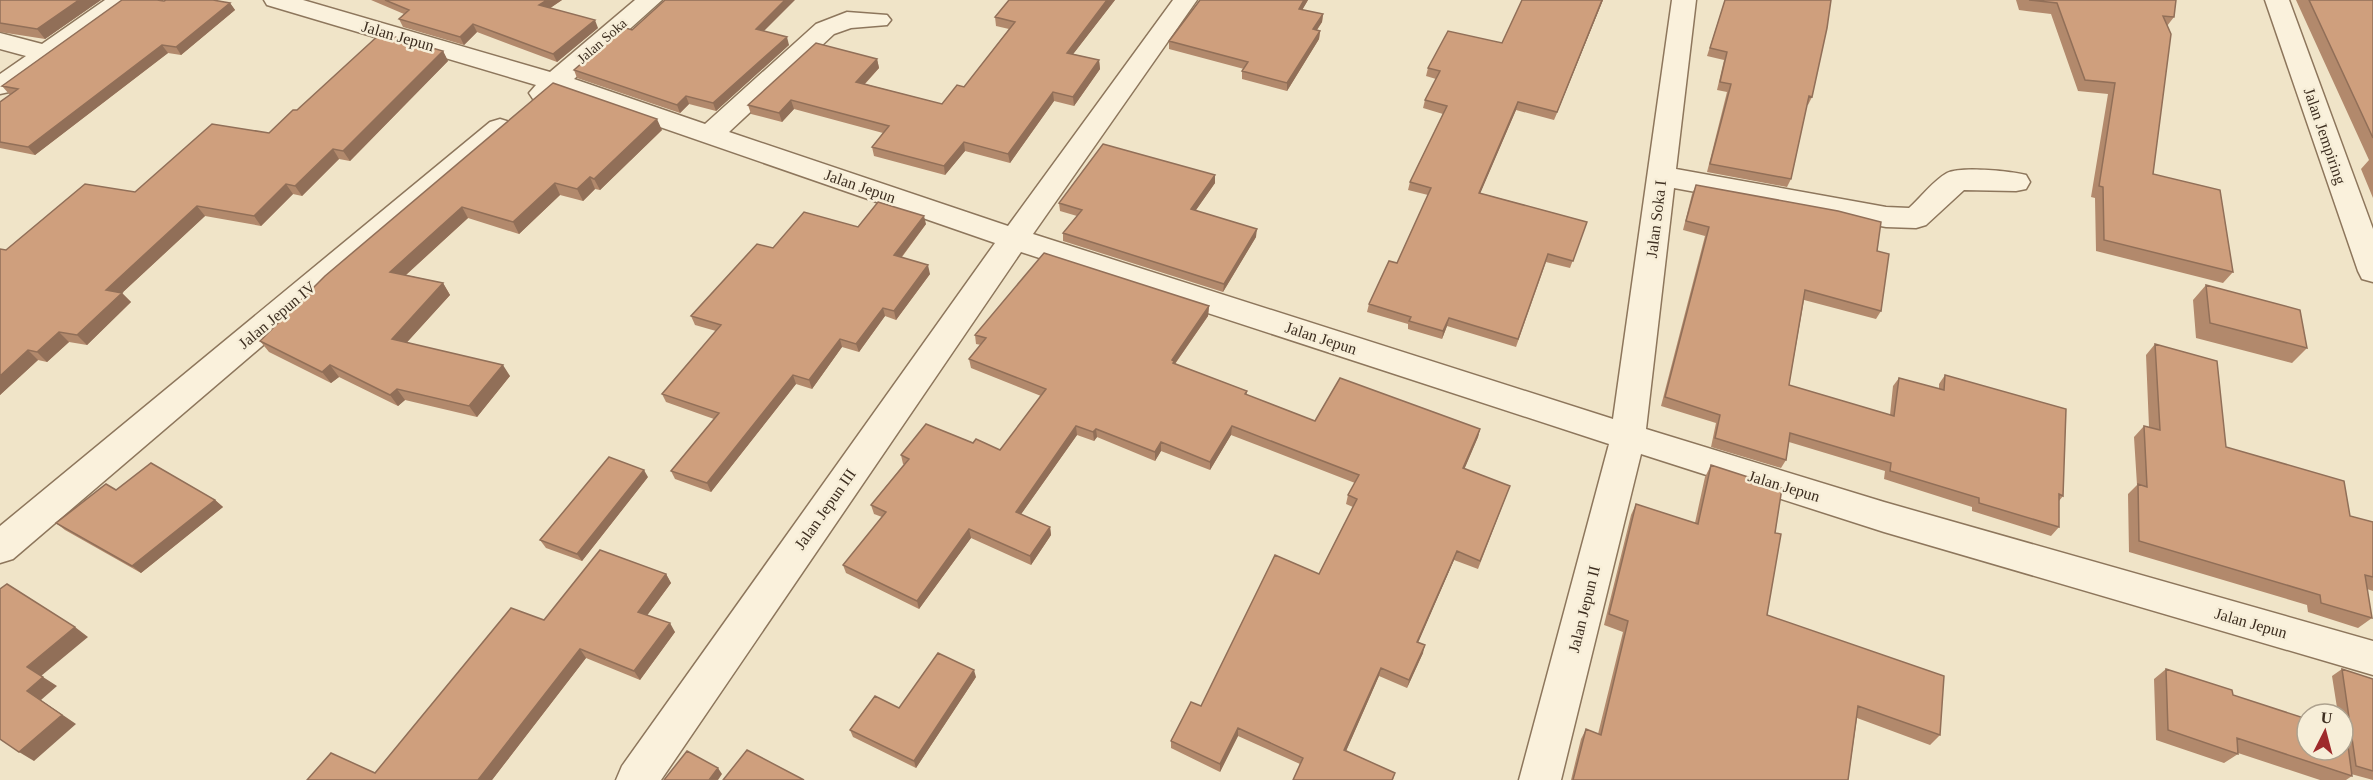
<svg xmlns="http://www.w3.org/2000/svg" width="2373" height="780" font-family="'Times New Roman',serif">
	<rect width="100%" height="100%" fill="#f0e4c8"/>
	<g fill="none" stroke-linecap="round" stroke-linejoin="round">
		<defs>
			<path id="minor" d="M105 0H133L130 5 9 92 0 94V74L26 56 0 49V33L42 44Z
				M264 0H303L550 72 635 0H662L574 79 705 124 816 24 847 12 887 15 891 20 887 25 851 28 834 34 729 132 1008 226 1173 0H1197L1033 234 1613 419 1672 0H1696L1676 169 1886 207 1909 208C1921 197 1934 180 1947 173 1961 166 2011 171 2026 175L2030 182 2026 189 2016 191 1964 190 1926 225 1916 228 1886 227 1674 188 1646 429 1884 502 2373 641V675L1884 532 1641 454 1561 780H1519L1609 444 1021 252 661 780H616L622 766 995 243 559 92C550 100 544 102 533 99L529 93 536 85 267 5Z
				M2265 0H2289L2373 229V282L2362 279 2358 271Z
				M500 119 510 122 514 128 510 134 13 559 0 563V526L490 122Z"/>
		</defs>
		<!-- minor casing -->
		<use href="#minor" stroke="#8d765c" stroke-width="3"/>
		<!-- minor -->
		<use href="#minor" fill="#faf1dc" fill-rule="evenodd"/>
	</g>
	<!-- wall -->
	<path fill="#b2896c" d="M0 0H101L45 39 0 32Z
		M371 0H562L550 8 598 28 557 62 477 32 464 45 403 27 399 19 404 14Z
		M1009 0H1115L1073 54 1099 60 1100 69 1074 106 1054 101 1010 163 965 151 945 175 874 156 872 147 883 133 794 109 782 122 751 114 748 105 877 59 879 68 865 84 942 104 964 87 1009 29 996 26 995 17Z
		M1200 0H1308L1302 10 1323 14 1322 22 1317 30 1320 31 1319 39 1287 91 1242 79V71L1244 69 1169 49V41Z
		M1522 0H1603L1554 120 1516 110 1480 193 1587 222 1570 268 1546 262 1516 347 1447 326 1442 339 1408 329V324L1367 312 1369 304 1397 263 1428 195 1408 190 1410 182 1443 114 1423 108 1425 100 1436 79 1426 76 1428 68 1502 43Z
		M1725 0 1812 97 1808 105H1807L1791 179 1787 187 1707 172 1727 92 1717 90 1724 60 1707 56Z
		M2016 0H2176L2174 17 2167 26 2153 174 2233 272 2223 283 2096 251 2095 198 2091 197 2108 94 2078 91 2051 14 2019 10Z
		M2296 0H2373V198L2361 169 2369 160Z
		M164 1 230 3 235 10 181 55 168 53 35 155 0 148V102L10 95 9 94 2 86Z
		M632 30 764 31 789 45 716 111 689 104 680 113 577 78 574 70Z
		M443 51 448 61 350 161 339 159 302 196 293 194 261 226 205 216 122 293 131 302 87 345 69 342 47 362 38 360 0 395V249L6 250 269 133 297 110Z
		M553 83 662 130 600 190 595 189 583 201 560 195 519 234 468 218 406 275 443 283 450 295 407 342 510 376 477 417 405 400 398 406 339 377 331 383 269 352 260 341Z
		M1215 175V183L1196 210 1256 237 1223 292 1063 241V233L1077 216 1060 211 1059 203Z
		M1696 185 1877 251 1881 311 1876 319 1804 300 1789 385 1890 415 1893 386 1899 378 1939 389V384L1945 375 2063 496 2059 501V527L2051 536 1972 511V507L1884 479 1885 471 1789 442 1786 460 1781 468 1711 447 1716 423 1661 406 1705 236 1683 230 1692 194Z
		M926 224 902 257 930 274 896 320 885 316 859 352 842 347 812 389 796 384 711 492 675 479 671 471 714 419 666 402 662 394 716 331 695 325 691 316 773 248 858 227Z
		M2206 285 2307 348 2292 363 2196 338 2193 300Z
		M1209 306 1208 316 1175 364 1247 391V395L1315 421 1480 429 1478 437 1464 469 1507 494 1478 569 1454 560 1418 642 1423 653 1407 688 1379 676 1346 751 1395 773 1393 780H1293L1300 764 1238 736 1220 772 1171 748V741L1201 706 1319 574 1353 507 1346 504 1348 495 1355 483 1231 435 1210 470 1161 451 1155 461 1097 437 1094 441 1077 435 1021 514 1050 527 1051 535 1031 565 971 538 919 609 846 573 843 565 882 517 874 514 871 505 904 464H903L901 455 973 443 1000 450 1041 396 971 368 969 359 981 345 976 344 975 335Z
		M2155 344 2226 447 2350 516 2373 522V591L2367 589 2372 618 2358 628 2308 612 2307 605 2129 552 2128 494 2137 485 2134 437 2144 426 2149 427 2146 355Z
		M1711 465 1775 533 1767 615 1940 735 1930 745 1857 718 1848 780H1571L1581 739 1586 729 1598 734 1623 632 1604 625 1631 515 1636 504 1695 523 1705 477Z
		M648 477 582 561 546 548 540 540Z
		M116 490 215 500 223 507 141 573 65 530 56 523Z
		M666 574 671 583 647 615 675 632 640 680 586 658 492 780H307L375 773 544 620Z
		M2166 669 2233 695 2343 750V714H2338L2332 676 2342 669 2373 679V780L2351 774 2352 776 2346 780H2320L2238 753V754L2224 763 2156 740 2154 679Z
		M976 677 916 768 853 737 850 730 899 708Z"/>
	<!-- shaded-wall -->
	<path fill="#916f58" d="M79 0H101L45 39 37 29Z
		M547 0H562L543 13 539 5Z
		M785 0H795L758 37 756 29Z
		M1107 0H1115L1067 62V53Z
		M1304 0H1308L1298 17 1299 9Z
		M1602 0H1603L1554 120 1557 112Z
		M230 3 235 10 181 55 176 47Z
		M1323 14 1322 22 1312 37 1313 29Z
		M595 20 598 28 557 62 553 54Z
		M473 24 477 32 464 45 460 37Z
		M1320 31 1319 39 1287 91V83Z
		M787 37 789 45 716 111 713 103Z
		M162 45 168 53 35 155 28 147Z
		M443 51 448 61 350 161 343 151Z
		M877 59 879 68 858 91 856 82Z
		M1099 60 1100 69 1074 106 1073 97Z
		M1053 92 1054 101 1010 163 1008 154Z
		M686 96 689 104 680 113 677 105Z
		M791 100 794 109 782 122 779 113Z
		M1518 102 1516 110 1477 201 1479 193Z
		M657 119 662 130 600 190 594 179Z
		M964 142 965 151 945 175 944 166Z
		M333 149 339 159 302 196 295 186Z
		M1215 175V183L1191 217V209Z
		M590 177 595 189 583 201 577 189Z
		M555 183 560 195 519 234 513 222Z
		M286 184 293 194 261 226 254 216Z
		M197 206 205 216 122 293 131 302 87 345 77 335 106 290Z
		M462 207 468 218 397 283 390 272Z
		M924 216 926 224 896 264 894 255Z
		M1257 229 1256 237 1223 292 1224 284Z
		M928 265 930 274 896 320 894 311Z
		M443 283 450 295 400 350 392 339Z
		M1209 306 1208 316 1174 365 1172 360Z
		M883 308 885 316 859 352 856 344Z
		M1449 318 1447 326 1442 339 1443 331Z
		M59 332 69 342 47 362 37 352Z
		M840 339 842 347 812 389 809 380Z
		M28 350 38 360 0 395V376Z
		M330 365 339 377 331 383 322 372Z
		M503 365 510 376 477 417 469 406Z
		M793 375 796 384 711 492 707 483Z
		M397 389 405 400 398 406 390 395Z
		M1076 426 1077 435 1017 520 1016 512Z
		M1232 426 1231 435 1210 470V462Z
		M1096 429 1097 437 1094 441 1093 432Z
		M1480 429 1478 437 1461 477 1463 468Z
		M1161 442V451L1155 461V452Z
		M644 470 648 477 582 561 577 554Z
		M215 500 223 507 141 573 132 566Z
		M1050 527 1051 535 1031 565 1030 556Z
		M969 529 971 538 919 609 917 601Z
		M1457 551 1454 560 1415 650 1417 642Z
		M666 574 671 583 643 621 638 612Z
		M670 623 675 632 640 680 634 671Z
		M75 627 88 637 41 676 27 667Z
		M1425 645 1423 653 1407 688 1409 680Z
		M580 649 586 658 492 780H478Z
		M1381 668 1379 676 1343 758 1344 750Z
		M974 670 976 677 916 768 914 761Z
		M43 677 57 686 41 700 76 724 34 761 19 752 27 691Z
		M1238 728V736L1220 772V764Z
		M718 768 722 774 718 780H709Z"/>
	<!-- building -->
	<path fill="#cf9f7d" stroke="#916f58" stroke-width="1.5" d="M0 0H79L37 29 0 23Z
		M122 0H157L164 1 166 0H213L230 3 176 47 162 45 28 147 0 142V102L18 89 2 86Z
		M385 0H547L539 5 595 20 553 54 473 24 460 37 399 19 409 10Z
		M665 0H785L756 29 787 37 713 103 686 96 677 105 574 70 623 27 632 30Z
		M1009 0H1107L1067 53 1099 60 1073 97 1053 92 1008 154 964 142 944 166 872 147 889 126 791 100 779 113 748 105 816 43 877 59 856 82 942 104 957 85 964 87 1015 22 995 17Z
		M1200 0H1304L1299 9 1323 14 1313 29 1320 31 1287 83 1242 71 1248 62 1169 41Z
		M1522 0H1602L1557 112 1518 102 1479 193 1587 222 1573 261 1548 254 1518 339 1449 318 1443 331 1409 321 1411 317 1369 304 1389 261 1397 263 1431 188 1410 182 1447 106 1425 100 1440 71 1428 68 1448 31 1502 43Z
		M1725 0H1831L1827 28 1812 97 1809 96 1791 179 1710 164 1731 84 1720 82 1727 52 1710 48Z
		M2029 0H2176L2174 17 2163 16 2171 34 2153 174 2220 190 2233 272 2104 240 2103 187 2099 186 2115 83 2085 80 2057 3Z
		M2309 0H2373V138Z
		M381 33 443 51 343 151 333 149 295 186 286 184 254 216 197 206 106 290 122 293 77 335 59 332 37 352 28 350 0 376V249L6 250 85 184 135 192 212 124 269 133 293 110H297Z
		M553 83 657 119 594 179 590 177 577 189 555 183 513 222 462 207 390 272 443 283 392 339 503 365 469 406 397 389 390 395 330 365 322 372 260 341 325 276Z
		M1103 144 1215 175 1191 209 1257 229 1224 284 1063 233 1082 210 1059 203Z
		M1696 185 1838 211 1881 222 1877 251 1889 254 1881 311 1805 290 1789 385 1894 416 1899 378 1944 390 1945 375 2066 409 2063 496 2059 494V527L1979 503V498L1890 471 1891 463 1790 433 1786 460 1715 438 1720 415 1665 397 1709 227 1686 221Z
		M878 202 924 216 894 255 928 265 894 311 883 308 856 344 840 339 809 380 793 375 707 483 671 471 719 413 662 394 721 325 691 316 757 244 773 248 804 212 858 227Z
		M1044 253 1209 306 1172 360 1174 361 1173 363 1247 391 1245 394 1315 421 1340 378 1480 429 1463 468 1510 486 1480 561 1457 551 1417 642 1425 645 1409 680 1381 668 1344 750 1395 773 1392 780H1293L1303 758 1238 728 1220 764 1171 741 1191 702 1201 706 1275 555 1319 574 1357 499 1348 495 1359 475 1232 426 1210 462 1161 442 1155 452 1096 429 1093 432 1076 426 1016 512 1050 527 1030 556 969 529 917 601 843 565 886 512 871 505 909 459 901 455 926 424 973 443 976 439 1000 450 1046 389 969 359 986 338 975 335Z
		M2206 285 2300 310 2307 348 2210 323Z
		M2155 344 2217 361 2226 447 2344 481 2350 516 2373 522V577L2365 575 2372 618 2321 603 2320 595 2139 541 2138 484 2147 487 2144 426 2160 430Z
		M609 457 644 470 577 554 540 540Z
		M151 463 215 500 132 566 56 523 106 484 116 490Z
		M1711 465 1782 488 1775 533 1781 534 1767 615 1944 676 1940 735 1858 706 1848 780H1573L1586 729 1601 735 1628 621 1609 614 1636 504 1698 524Z
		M600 550 666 574 638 612 670 623 634 671 580 649 478 780H307L331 753 375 773 511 608 544 620Z
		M7 584 75 627 27 667 43 677 27 691 62 715 19 752 0 739V589Z
		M938 653 974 670 914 761 850 730 875 696 899 708Z
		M2166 669 2232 690 2233 695 2307 719V750H2343V731H2346L2352 776 2237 738 2238 754 2168 730Z
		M2342 669 2373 679V771L2356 766Z
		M747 750 804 780H723Z
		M687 751 718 768 709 780H664Z"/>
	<g text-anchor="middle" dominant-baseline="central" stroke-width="5" stroke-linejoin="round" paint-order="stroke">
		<!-- far-street labels -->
		<g font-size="14" fill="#3d2e20" stroke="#f7eed8">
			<text transform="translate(602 41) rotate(-41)">Jalan Soka</text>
		</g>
		<!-- street labels -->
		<g font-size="16" fill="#3d2e20" stroke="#f7eed8">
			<text transform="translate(398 36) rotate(16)">Jalan Jepun</text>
			<text transform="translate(2325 136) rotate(71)">Jalan Jempiring</text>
			<text transform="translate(860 186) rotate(19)">Jalan Jepun</text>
			<text transform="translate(1656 219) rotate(-83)">Jalan Soka I</text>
			<text transform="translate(277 315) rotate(-40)">Jalan Jepun IV</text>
			<text transform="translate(1321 338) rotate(18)">Jalan Jepun</text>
			<text transform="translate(1784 486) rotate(17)">Jalan Jepun</text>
			<text transform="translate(825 509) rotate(-55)">Jalan Jepun III</text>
			<text transform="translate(1584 609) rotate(-76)">Jalan Jepun II</text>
			<text transform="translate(2251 623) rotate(16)">Jalan Jepun</text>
		</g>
	</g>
	<!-- north arrow -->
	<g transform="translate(2325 732) rotate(6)"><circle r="28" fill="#f7eed8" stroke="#ada18e" stroke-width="1.5"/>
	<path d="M0-4.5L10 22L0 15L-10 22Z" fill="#9e2a2b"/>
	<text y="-9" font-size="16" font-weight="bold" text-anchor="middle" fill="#3d2e20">U</text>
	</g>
</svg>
